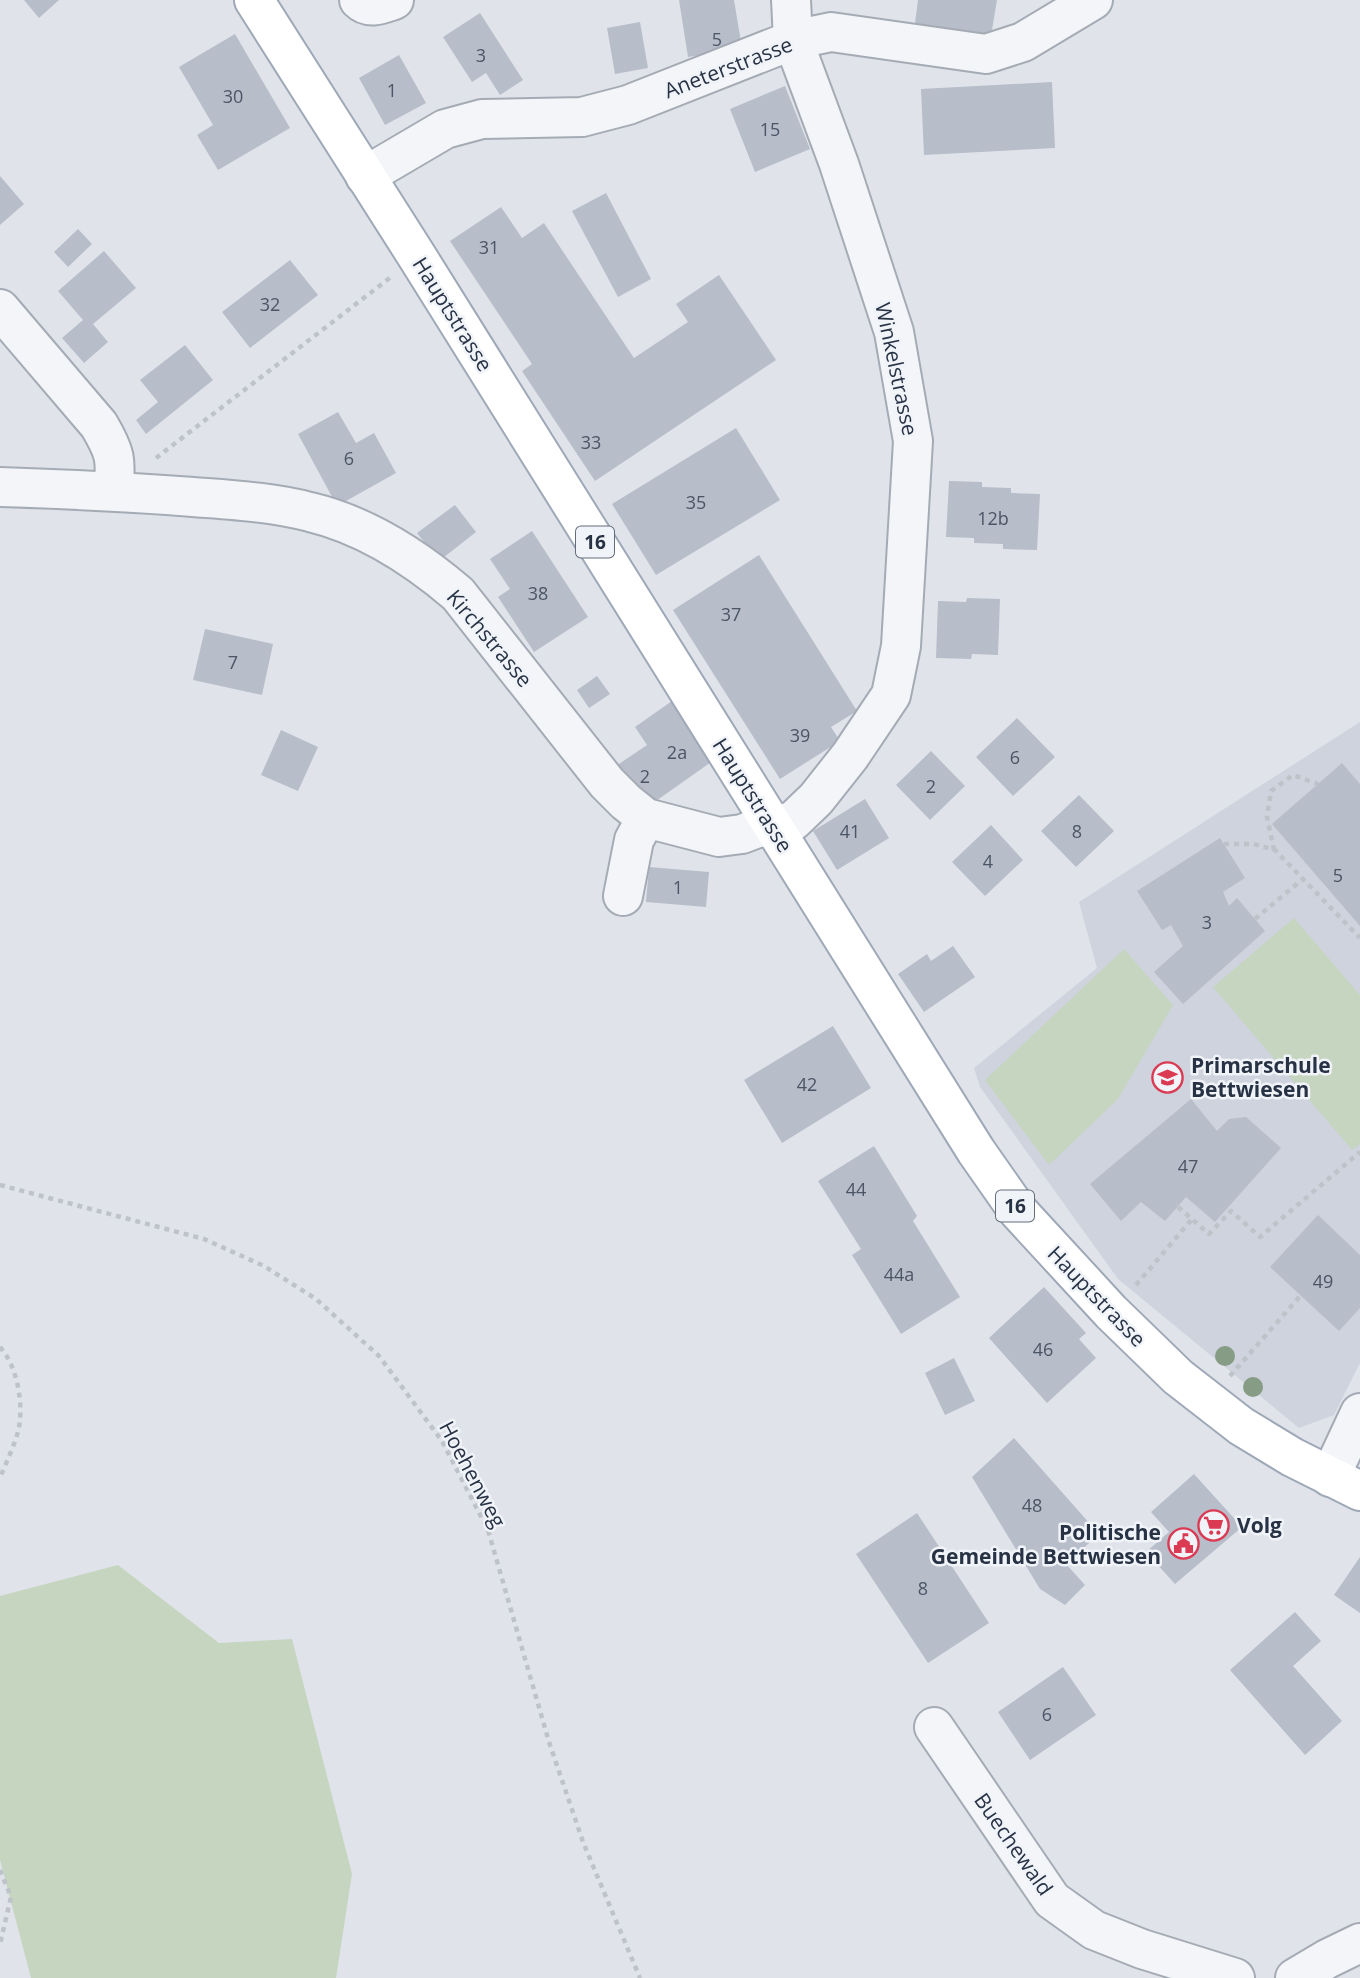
<svg xmlns="http://www.w3.org/2000/svg" width="1360" height="1978" font-family="'Open Sans',sans-serif">
	<rect width="100%" height="100%" fill="#e0e4ea"/>
	<!-- built -->
	<path fill="#ced3dd" d="M1360 722V1363L1334 1415 1299 1428 1118 1279 980 1087 974 1068 1097 968 1079 902Z"/>
	<!-- green -->
	<path fill="#c6d5c0" d="M1294 918 1360 995V1144L1352 1150 1213 987Z
		M1124 949 1173 1005 1118 1099 1049 1165 985 1080Z
		M118 1565 219 1643 292 1639 352 1874 336 1978H31L0 1860V1596Z"/>
	<!-- building -->
	<path fill="#b7bdc9" d="M24 0H59L39 18Z
		M679 0H734L742 48 688 57Z
		M918 0H997L990 42 914 31Z
		M480 13 523 80 500 95 486 73 472 82 443 37Z
		M640 22 648 68 615 74 607 28Z
		M235 34 290 128 218 170 197 135 213 125 179 67Z
		M399 55 426 103 385 125 359 78Z
		M1052 82 1055 148 924 155 921 89Z
		M785 86 810 149 755 172 730 109Z
		M0 176 24 204 0 225Z
		M606 193 651 279 618 297 572 211Z
		M501 207 522 238 544 223 634 358 688 322 676 304 719 275 776 360 595 481 522 371 532 364 450 241Z
		M78 229 92 244 68 267 54 252Z
		M104 251 136 288 93 324 108 342 84 363 62 338 83 320 58 291Z
		M290 260 318 295 250 348 222 312Z
		M185 345 213 380 146 434 136 420 158 402 140 380Z
		M338 412 356 443 374 433 396 473 337 506 298 434Z
		M736 428 780 500 656 575 612 504Z
		M949 481 982 482V487L1011 488V493L1040 494 1037 550 1003 549V544L974 543V538L946 537Z
		M455 505 476 532 439 561 417 533Z
		M532 531 588 617 534 652 498 597 510 589 490 559Z
		M759 555 857 711 831 727 840 741 780 779 673 610Z
		M967 598 1000 599 998 655 972 654 971 659 936 658 938 601 966 602Z
		M205 629 273 644 262 695 193 680Z
		M597 676 610 694 589 708 577 690Z
		M672 701 714 760 646 808 616 766 647 745 635 727Z
		M1017 718 1055 757 1013 796 976 757Z
		M281 730 318 747 298 791 261 775Z
		M931 751 965 786 930 820 896 785Z
		M1342 763 1360 784V926L1272 824Z
		M1079 795 1114 831 1076 867 1041 831Z
		M865 799 889 838 837 870 813 831Z
		M991 825 1023 860 985 896 952 862Z
		M1220 838 1245 878 1223 892 1229 906 1237 898 1265 931 1183 1004 1154 972 1183 946 1171 925 1162 930 1137 891Z
		M649 867 709 872 706 907 646 902Z
		M953 946 975 977 924 1012 898 974 927 954 931 961Z
		M833 1026 871 1088 782 1143 744 1080Z
		M1191 1099 1217 1131 1229 1119 1246 1117 1281 1148 1215 1222 1186 1197 1165 1221 1141 1202 1121 1221 1090 1184Z
		M874 1146 917 1216 913 1221 960 1297 901 1334 852 1255 861 1249 818 1181Z
		M1318 1215 1360 1255V1308L1339 1331 1270 1267Z
		M1044 1287 1086 1333 1079 1339 1096 1358 1047 1403 989 1338Z
		M954 1358 975 1401 945 1415 925 1373Z
		M1014 1438 1099 1534 1066 1564 1085 1585 1065 1605 1040 1589 972 1477Z
		M1194 1474 1242 1527 1175 1584 1146 1552 1169 1532 1151 1512Z
		M917 1513 989 1623 928 1663 856 1554Z
		M1360 1557V1613L1334 1595Z
		M1295 1612 1321 1641 1293 1666 1342 1721 1305 1755 1230 1670Z
		M1063 1667 1096 1715 1030 1760 998 1712Z"/>
	<g fill="none" stroke-linecap="round" stroke-linejoin="round">
		<defs>
			<path id="minor" d="M359 0C369 10 382 4 394 0
				M365 176 445 129 482 119 582 117 628 105 793 40 831 32 986 54 1023 42 1093 0
				M0 309 99 425C115 452 117 460 113 491
				M0 487C64 489 128 492 193 497 232 500 272 502 310 512 365 525 416 558 458 594L607 783 626 802 646 818 719 837 742 834 755 829 793 821 816 799 850 756 891 695 901 646 913 441 894 332 839 164 793 40 791 0
				M623 896 634 840 646 818
				M1330 1477 1360 1413
				M934 1727 1052 1900 1094 1930 1142 1949 1235 1978
				M1295 1978 1327 1959 1360 1943"/>
			<path id="major" d="M254 0 418 258 976 1151 1018 1211 1111 1312 1178 1377 1241 1426 1292 1457 1360 1491"/>
		</defs>
		<!-- minor casing -->
		<use href="#minor" stroke="#a5abb5" stroke-width="42"/>
		<!-- major casing -->
		<use href="#major" stroke="#9ea8b7" stroke-width="42"/>
		<!-- path -->
		<path stroke="#bec2c9" stroke-width="4.5" stroke-dasharray="5 5" stroke-linecap="butt" d="M156 458 391 277
			M1224 844H1254L1275 850 1360 938
			M1274 850 1267 817 1271 791 1293 775 1318 784
			M1255 919 1304 878
			M0 1185 204 1239 264 1266 316 1299 379 1356 442 1441 488 1530 549 1742 583 1842 640 1978
			M1178 1207 1209 1234 1231 1211 1260 1237 1360 1152
			M1136 1285 1192 1219
			M0 1347C16 1365 22 1396 20 1420 19 1437 6 1462 0 1478
			M1230 1376 1301 1295
			M0 1870 11 1897 0 1944"/>
		<!-- minor -->
		<use href="#minor" stroke="#f3f5f8" stroke-width="38"/>
		<!-- major -->
		<use href="#major" stroke="#fff" stroke-width="38"/>
	</g>
	<!-- trees -->
	<g fill="#869c85">
		<circle cx="1225" cy="1356" r="10"/>
		<circle cx="1253" cy="1387" r="10"/>
	</g>
	<!-- icons -->
	<defs>
		<symbol id="school-ring" viewBox="-11 -11 22 22"><circle r="9.5" fill="#f0f3f8" stroke="#db3a53" stroke-width="1.5"/><path d="M0-5L7-2L0 1L-7-2ZM-4 1L0 2.5L4 1V4Q0 6-4 4Z" fill="#db3a53"/></symbol>
		<symbol id="supermarket-ring" viewBox="-11 -11 22 22"><circle r="9.5" fill="#f0f3f8" stroke="#db3a53" stroke-width="1.5"/><path d="M-6-5.5h2.5l.6 2H6L4.5 2H-2.5L-4.4-4H-6ZM-1.5 3.2a1.3 1.3 0 1 0 .1 0ZM3 3.2a1.3 1.3 0 1 0 .1 0Z" fill="#db3a53"/></symbol>
		<symbol id="civic-ring" viewBox="-11 -11 22 22"><circle r="9.5" fill="#f0f3f8" stroke="#db3a53" stroke-width="1.5"/><path d="M-.6-6.5H3V-4.5H.6V-3L4-1V1h2V6H-6V1h2V-1L-.6-3ZM-1.2 2.5V6h2.4V2.5Z" fill="#db3a53"/></symbol>
	</defs>
	<g fill-rule="evenodd">
		<use href="#school-ring" x="1150" y="1060" width="35" height="35"/>
		<use href="#supermarket-ring" x="1196" y="1508" width="35" height="35"/>
		<use href="#civic-ring" x="1166" y="1526" width="35" height="35"/>
	</g>
	<g text-anchor="middle" dominant-baseline="central" stroke-width="5" stroke-linejoin="round" paint-order="stroke">
		<!-- number labels -->
		<g font-size="18" fill="#4b5565">
			<text x="717" y="39">5</text>
			<text x="481" y="55">3</text>
			<text x="392" y="90">1</text>
			<text x="233" y="96">30</text>
			<text x="770" y="129">15</text>
			<text x="489" y="247">31</text>
			<text x="270" y="304">32</text>
			<text x="591" y="442">33</text>
			<text x="349" y="458">6</text>
			<text x="696" y="502">35</text>
			<text x="993" y="518">12b</text>
			<text x="538" y="593">38</text>
			<text x="731" y="614">37</text>
			<text x="233" y="662">7</text>
			<text x="800" y="735">39</text>
			<text x="677" y="752">2a</text>
			<text x="1015" y="757">6</text>
			<text x="645" y="776">2</text>
			<text x="931" y="786">2</text>
			<text x="850" y="831">41</text>
			<text x="1077" y="831">8</text>
			<text x="988" y="861">4</text>
			<text x="1338" y="875">5</text>
			<text x="678" y="887">1</text>
			<text x="1207" y="922">3</text>
			<text x="807" y="1084">42</text>
			<text x="1188" y="1166">47</text>
			<text x="856" y="1189">44</text>
			<text x="899" y="1274">44a</text>
			<text x="1323" y="1281">49</text>
			<text x="1043" y="1349">46</text>
			<text x="1032" y="1505">48</text>
			<text x="923" y="1588">8</text>
			<text x="1047" y="1714">6</text>
		</g>
		<!-- shield labels -->
		<g fill="#f0f3f8" stroke="#636c7a" stroke-width="2">
			<rect x="576" y="526.5" width="38" height="31" rx="5"/>
			<rect x="996" y="1190.5" width="38" height="31" rx="5"/>
		</g>
		<g font-size="19" font-weight="bold" fill="#273244">
			<text x="595" y="542">16</text>
			<text x="1015" y="1206">16</text>
		</g>
		<!-- street labels -->
		<g font-size="21" fill="#273244" stroke="#f0f3f8">
			<text transform="translate(728 67) rotate(-21)">Aneterstrasse</text>
			<text transform="translate(453 314) rotate(58)">Hauptstrasse</text>
			<text transform="translate(897 369) rotate(78)">Winkelstrasse</text>
			<text transform="translate(490 638) rotate(50)">Kirchstrasse</text>
			<text transform="translate(753 795) rotate(58)">Hauptstrasse</text>
			<text transform="translate(1097 1296) rotate(46)">Hauptstrasse</text>
			<text transform="translate(473 1474) rotate(62)">Hoehenweg</text>
			<text transform="translate(1014 1844) rotate(55)">Buechewald</text>
		</g>
		<!-- poi labels -->
		<g font-size="21" font-weight="bold" fill="#273244" stroke="#f0f3f8" text-anchor="start">
			<text x="1191" y="1065">Primarschule<tspan x="1191" dy="24">Bettwiesen</tspan></text>
			<text x="1237" y="1525">Volg</text>
			<text x="1161" y="1532" text-anchor="end">Politische<tspan x="1161" dy="24">Gemeinde Bettwiesen</tspan></text>
		</g>
	</g>
</svg>
